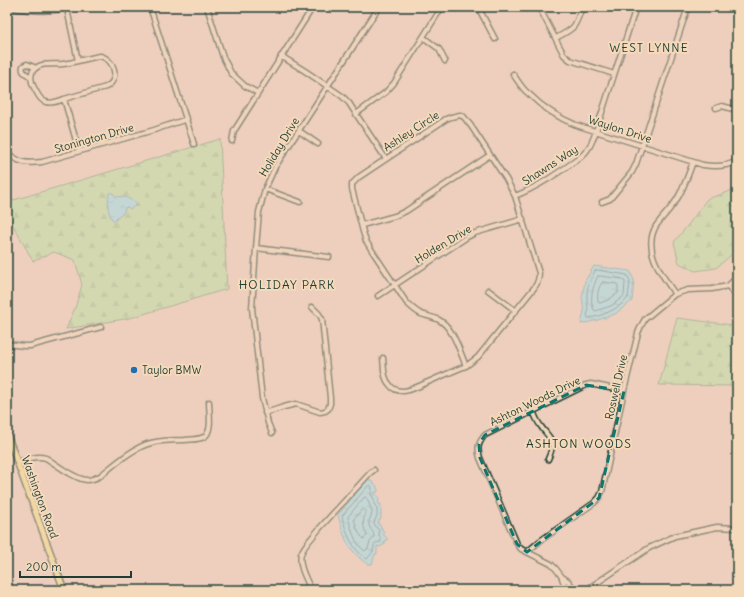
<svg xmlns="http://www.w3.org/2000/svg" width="744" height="597" font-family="Delius,sans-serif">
	<defs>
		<pattern id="forest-firs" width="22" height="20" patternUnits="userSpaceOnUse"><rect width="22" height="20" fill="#b2e3a3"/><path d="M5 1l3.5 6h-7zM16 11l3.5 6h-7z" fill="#99c48d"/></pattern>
		<pattern id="water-ripples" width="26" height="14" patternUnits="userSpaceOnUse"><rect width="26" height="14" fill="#92dff2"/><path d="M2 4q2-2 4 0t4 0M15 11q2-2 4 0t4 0" fill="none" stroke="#7dc0d0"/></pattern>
	</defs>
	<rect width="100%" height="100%" fill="#eecfbd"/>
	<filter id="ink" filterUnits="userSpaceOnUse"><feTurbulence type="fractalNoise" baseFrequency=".025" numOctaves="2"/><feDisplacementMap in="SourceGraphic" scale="8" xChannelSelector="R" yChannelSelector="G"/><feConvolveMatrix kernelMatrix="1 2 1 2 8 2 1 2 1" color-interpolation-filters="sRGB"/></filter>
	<g filter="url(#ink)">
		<!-- built -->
		<path fill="#e7c3c0" d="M49 577 54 590H16L17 587Z"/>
		<!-- forest -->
		<path fill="url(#forest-firs)" stroke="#68906c" d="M220 139 227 289 130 318 66 329 75 308 82 285 75 260 54 252 33 261 7 214V202Z
			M737 187V250L716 268 695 271 679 263 674 242 688 225 707 199 728 192Z
			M677 318 732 325 737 329V429L733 427 736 386 659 385Z"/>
		<!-- water -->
		<path fill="url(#water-ripples)" stroke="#649ea6" d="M109 193H113L116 197C124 195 132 200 138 204L130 209 128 207 125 208 123 214H121L116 218V220L114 221C106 214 108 202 109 193Z
			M594 266 630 271 634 280 632 301 615 314 598 320 581 324 584 311 582 297 585 281Z
			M368 479C374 483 378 485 378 492H375V494L379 497V501L378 502 379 504H381V519L379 520 378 524 380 525 384 532 383 534 387 538V540L385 541V544L380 547 377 546V554H375L372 564H367C347 549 344 538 338 515Z"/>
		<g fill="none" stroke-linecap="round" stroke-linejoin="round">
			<!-- shore -->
			<path stroke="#4d7e80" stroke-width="1" d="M597 270 627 275 630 281 628 298C618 309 603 316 589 318L587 316C589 310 587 305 587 299 586 289 590 280 595 271Z
				M598 276H600L623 279 625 282 624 296 611 306 595 311C588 302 593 286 598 276Z
				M603 282 617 284 618 286V293L608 300 600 303 598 302C597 295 598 286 603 282Z
				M370 485 372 487 371 494 374 499V504L377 508V516L375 520 374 524 379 531V535L381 540 380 542C372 543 375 545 373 551 371 554 369 557 367 559 352 550 346 532 342 516L368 486Z
				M365 497C369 500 368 501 370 506 370 507 372 510 372 512 372 516 368 520 369 525 370 530 374 531 374 537L370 542 368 548 365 551C355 545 351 528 348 517Z
				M363 509 365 510 366 512C362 521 363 527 367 535L364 539C358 534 356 526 354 519Z"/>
			<defs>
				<path id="minor" d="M9 7C29 11 51 13 71 7
					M150 7 194 144
					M207 7 223 57 231 73 245 86 258 93
					M478 7 495 39
					M539 7 564 55 570 60 614 74
					M67 9 78 61
					M423 37 439 49 445 61
					M556 38C575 28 575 28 582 7
					M281 56 305 71 342 96 349 103 356 114 386 159
					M513 74C518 81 522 89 529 94 542 107 559 118 576 125L703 165C715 167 726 167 737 161
					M31 77C26 74 21 72 23 66L27 64 36 68
					M64 99 106 87C120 80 115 59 100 56 88 58 76 62 63 64 57 65 44 63 39 66 26 72 32 85 37 93 39 97 42 101 46 102 51 104 59 101 64 99L79 151
					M716 108 722 106 737 110
					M356 114 386 92 394 83 442 7
					M299 131 318 144
					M232 141 234 131 313 7
					M7 152C18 163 27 164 42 162L154 130 187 119
					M265 189 300 202
					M515 196C538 187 558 173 578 159 588 152 592 143 596 131L636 7
					M602 202 610 199 632 172 636 164 688 7
					M362 225 395 216 406 211 490 155
					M256 248 329 257
					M728 286 737 297
					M488 290 516 311
					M675 294C662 275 642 250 656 226 662 217 671 209 677 199 684 188 688 175 693 162
					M378 296 467 237 475 233 523 219
					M7 344 24 346H30L101 327
					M383 358C384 367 383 378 390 385 393 390 399 391 404 391 412 390 420 386 428 382 440 377 453 371 466 366L478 357 534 288C538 283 539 279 539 273L515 196 506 179 471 126 464 117 460 115 451 117 446 119 359 177 352 184V189L363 232 366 241 371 249 406 302C411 307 415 311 421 314 427 316 433 317 439 320 453 327 460 352 466 366
					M533 411C535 416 537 421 540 425 550 440 557 439 548 459
					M265 413 284 407 296 404 320 412 325 411 328 409 330 404V398L322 319 319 314 312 307
					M272 433 268 423 262 398 252 308 256 248 259 212 265 189 275 167 379 7
					M17 463C27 459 36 455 46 458 56 464 76 480 87 480 92 480 96 478 100 476 114 465 134 447 151 443 162 440 174 440 185 440 191 439 198 440 204 437 213 432 209 412 209 402
					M527 552 540 541 594 503 599 498 602 492 624 391 638 333 641 326 645 319 675 294 688 290 712 289 728 286 737 277
					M562 578 564 584 569 590
					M311 590C307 580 298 566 301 554 304 545 313 537 319 529 336 510 353 492 370 473L374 470
					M575 590 568 581 562 577 556 569 551 564 521 549 517 544 480 458C477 448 478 443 485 435L586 385 591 384 624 391
					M586 590 649 548 675 536 717 527 737 528"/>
				<path id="major" d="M7 434 64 590"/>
			</defs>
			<!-- minor casing -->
			<use href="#minor" stroke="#1f3d34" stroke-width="7"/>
			<!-- major casing -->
			<use href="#major" stroke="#1f3d34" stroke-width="8"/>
			<!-- minor -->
			<use href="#minor" stroke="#f4d9bb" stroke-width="4"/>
			<!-- major -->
			<use href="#major" stroke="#f9e181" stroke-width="5"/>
		</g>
	</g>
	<!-- marked area -->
	<path d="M0 0H744V597H0ZM586 385 624 391 599 498 527 552 517 544 480 458 479 444 485 435Z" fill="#eecfbd" fill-opacity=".55" fill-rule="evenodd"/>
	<path fill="none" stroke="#0f766e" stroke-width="3" stroke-dasharray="8 5" stroke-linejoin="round" d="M586 385 624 391 599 498 527 552 517 544 480 458 479 444 485 435Z"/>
	<!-- markers -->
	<circle fill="#1f6fb2" stroke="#f4d9bb" stroke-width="1.5" cx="134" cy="370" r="4"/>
	<g text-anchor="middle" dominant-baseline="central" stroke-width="4" stroke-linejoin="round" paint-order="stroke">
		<!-- street labels -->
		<g font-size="11" fill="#1f3d34" stroke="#f4d9bb">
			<text transform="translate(620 129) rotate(18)">Waylon Drive</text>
			<text transform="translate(411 131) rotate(-33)">Ashley Circle</text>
			<text transform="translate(94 138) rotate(-16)">Stonington Drive</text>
			<text transform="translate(279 147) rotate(-59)">Holiday Drive</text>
			<text transform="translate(550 165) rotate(-33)">Shawns Way</text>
			<text transform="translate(443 244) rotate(-31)">Holden Drive</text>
			<text transform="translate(616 387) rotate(-77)">Roswell Drive</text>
			<text transform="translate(535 401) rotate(-26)">Ashton Woods Drive</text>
			<text transform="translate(40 497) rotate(70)">Washington Road</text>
		</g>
		<!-- poi labels -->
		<g font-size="11" fill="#1f3d34" stroke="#f4d9bb" text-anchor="start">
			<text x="142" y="370">Taylor BMW</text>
		</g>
		<!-- neighbourhood labels -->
		<g font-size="12" letter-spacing="1" fill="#1f3d34" stroke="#f4d9bb">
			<text x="649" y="47">WEST LYNNE</text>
			<text x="287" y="284">HOLIDAY PARK</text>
			<text x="579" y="443">ASHTON WOODS</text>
		</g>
	</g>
	<!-- margin -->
	<rect width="744" height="597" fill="none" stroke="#f4d9bb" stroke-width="24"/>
	<rect x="12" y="12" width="720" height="573" fill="none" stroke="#1f3d34" stroke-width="1.5" filter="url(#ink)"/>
	<!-- scale -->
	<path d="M20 571v6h111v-6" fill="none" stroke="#1f3d34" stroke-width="2"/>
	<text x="26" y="571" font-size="12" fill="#1f3d34" stroke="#f4d9bb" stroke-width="3" paint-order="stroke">200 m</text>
</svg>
